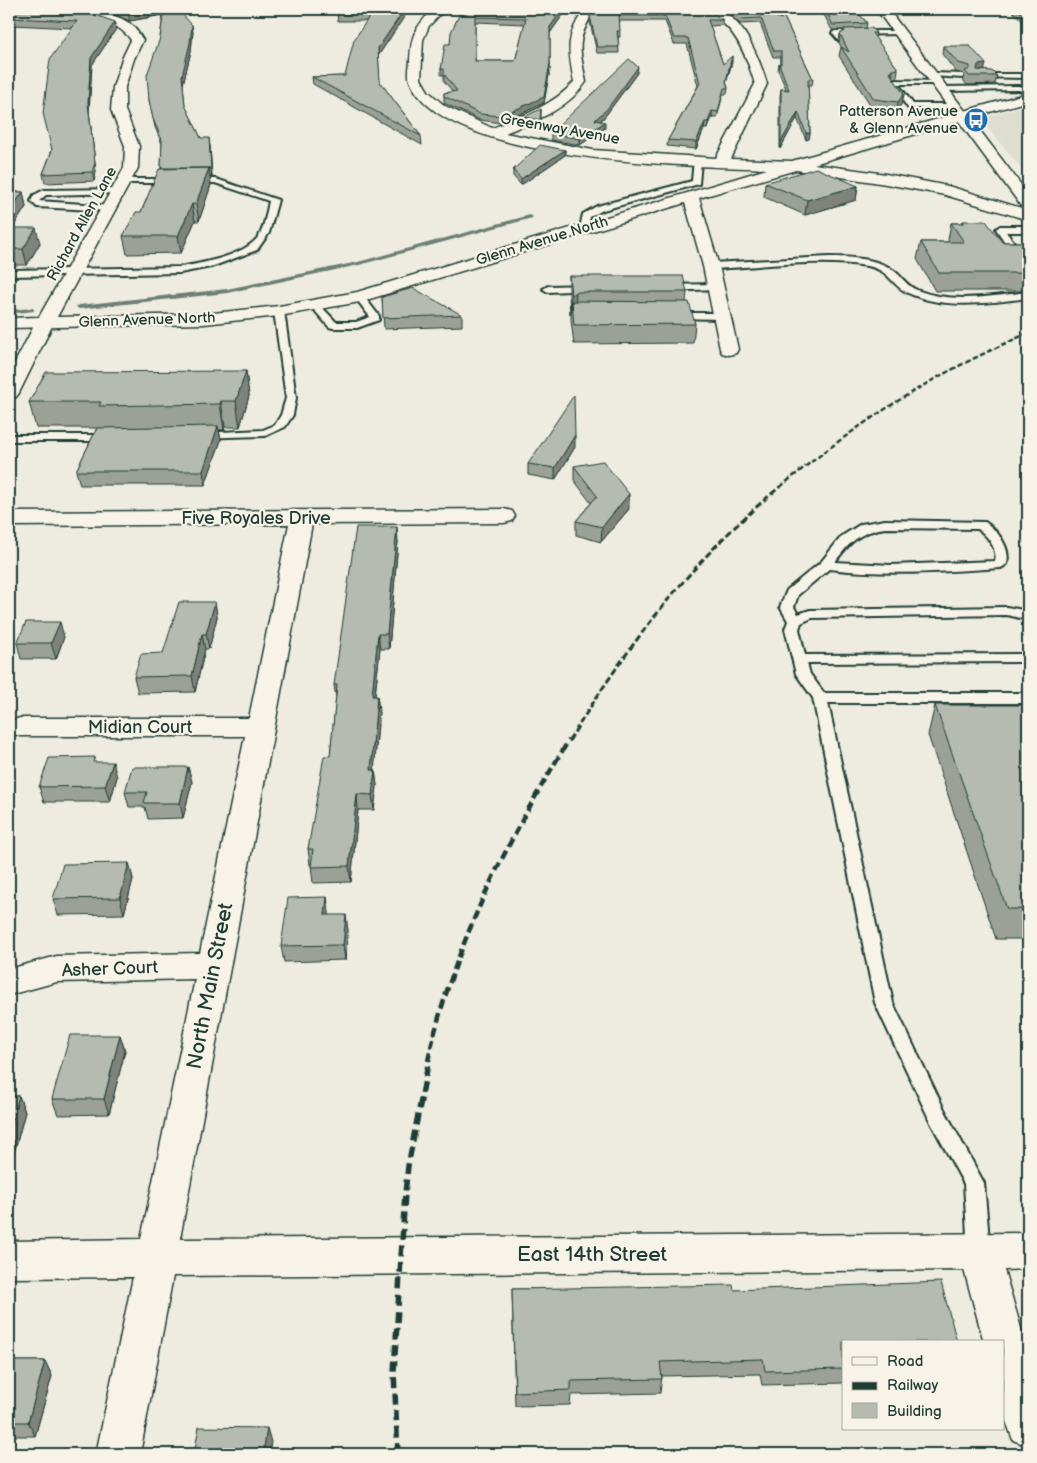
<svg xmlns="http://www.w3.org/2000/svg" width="1037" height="1463" font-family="'Balsamiq Sans',sans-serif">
	<rect width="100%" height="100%" fill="#eeece1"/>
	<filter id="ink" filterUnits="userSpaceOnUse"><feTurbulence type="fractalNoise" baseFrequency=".02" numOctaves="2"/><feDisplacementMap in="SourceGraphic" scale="10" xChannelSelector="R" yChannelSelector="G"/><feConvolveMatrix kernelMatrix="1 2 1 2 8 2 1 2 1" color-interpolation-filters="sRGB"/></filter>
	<g filter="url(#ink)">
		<!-- built -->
		<path fill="#ddddd2" d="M1028 104V176L980 119Z"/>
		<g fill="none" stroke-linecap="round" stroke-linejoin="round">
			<!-- stream -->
			<path fill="#6c7e74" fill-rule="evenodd" d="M530 215 533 217 532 218 359 265 227 293 79 309 76 307 79 305 227 289 358 262Z
				M32 308 34 309V311L9 314V310Z"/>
			<defs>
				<path id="service" d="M900 31 903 33 902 34 839 35 842 39 839 41 832 33 835 31Z
					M933 73 964 74 967 76 964 78 931 76 930 75Z
					M979 74H1028V78L977 77V75Z
					M893 80 940 81 941 82 938 84H898L913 104H956L960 106 956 108H908L890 82Z
					M1018 86 1028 88V92L1018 90 943 91 939 89 943 87Z
					M694 159 701 161 699 184 603 210 590 217 587 230 580 228 583 214 597 206 692 181Z
					M121 179H216L278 200 269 233 257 250 211 267 180 273 9 276V270L180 267C203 263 251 255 261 232 265 223 267 211 269 201L215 183H121Z
					M119 189H122V193L46 195 39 201 113 206 114 208 110 211 37 207 31 201 34 195 44 190Z
					M1028 226V232H1006L1017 246H1028V252L1011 251 996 229 1000 226Z
					M829 257C849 257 877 258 893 270 902 276 906 286 917 290 952 304 992 296 1028 292V298C990 303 944 310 908 293 891 285 890 270 867 266 819 258 761 267 711 269L706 266 711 263Z
					M715 284 720 287 718 289 667 291 662 288 667 285Z
					M589 285 594 288 592 290 548 292 543 289 548 286Z
					M360 294 363 295 379 316V320L357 328H333L329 327 310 305 312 303H318L336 322H356L370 317 355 297Z
					M279 308 284 311 296 398 293 415 285 427 265 436 196 438 194 436 200 433 263 430 275 425 281 415 286 398 274 311Z
					M673 313H722L727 316 722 319 670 318 668 316Z
					M9 435H112L118 438 112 441H9Z
					M885 520 985 522C998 531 1011 548 1007 564L1001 568C943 572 886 576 829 569L798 595 794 607 798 614 810 610 1007 607 1028 611V620L1007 615 812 618 801 623 799 629 805 655 1028 654V662L807 663 810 674 824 693H1028V703H828L893 1003 945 1111 984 1183 990 1251 987 1258 979 1261 971 1258 968 1251 964 1184 931 1123 875 1003 813 698 796 674 785 629 788 621 780 607 787 590 821 562 842 536 861 524ZM885 528 978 529C987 535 998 549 995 561L891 565 835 562C850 542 859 532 885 528Z"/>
				<path id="minor" d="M60 9C82 10 116 10 134 27 137 30 140 36 143 40L134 59 125 87V110L139 146 138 168 57 317 204 314 279 306 357 292 767 169C689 165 443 164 410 81 408 76 409 68 410 62 411 35 414 29 433 9H445L429 26 423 40 421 79 428 91 445 106 492 128C521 117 552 106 574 82 568 50 565 36 585 9H595C576 42 579 45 586 82 567 110 535 121 505 133L593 150 716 158 755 84C749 64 740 38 724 24 717 17 707 15 700 9 705 9 711 8 716 9 743 16 760 60 767 84L731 159 792 161 962 112 967 113 969 116 967 119 814 164 886 174 948 186 1028 210V220L945 195 886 184 796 170 699 198 719 266 738 349 736 353 729 355 722 353 720 349 703 266 685 203 360 302 279 316 204 324 9 328V318L39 317 124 168 125 146 111 110 113 87 122 59 131 40C109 7 44 16 9 16V10Z
					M504 509 512 511 515 516 512 521 504 523 312 524 180 1239 1028 1233V1269L1004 1270 1028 1352V1446L1013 1440 1003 1413V1342H984L964 1270 173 1276 140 1454H96L133 1277 9 1278V1241L141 1239 195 979 57 982 9 995V969L57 956 200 953 245 736H20L10 733 9 723 10 721 20 718H249L289 524 9 526V512Z"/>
				<path id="tertiary" d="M1028 93V101L962 120 955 116 957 113Z
					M45 317 51 318 54 322 19 393 16 397 9 399V374L36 322 39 318Z"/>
				<path id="secondary" d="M876 9H888L1028 194V209L1022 207Z"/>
			</defs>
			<!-- service casing -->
			<use href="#service" stroke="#1f3d34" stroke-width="4"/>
			<!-- minor casing -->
			<use href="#minor" stroke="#1f3d34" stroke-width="3"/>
			<!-- tertiary casing -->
			<use href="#tertiary" stroke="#1f3d34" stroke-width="3"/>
			<!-- secondary casing -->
			<use href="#secondary" stroke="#1f3d34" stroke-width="3"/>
			<!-- service -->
			<use href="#service" fill="#f7f3e8" fill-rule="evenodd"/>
			<!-- minor -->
			<use href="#minor" fill="#f7f3e8" fill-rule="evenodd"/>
			<!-- tertiary -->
			<use href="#tertiary" fill="#f7f3e8" fill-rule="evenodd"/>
			<!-- secondary -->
			<use href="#secondary" fill="#f7f3e8" fill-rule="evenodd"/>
			<!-- rail-far3 -->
			<path stroke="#1f3d34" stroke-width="2.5" stroke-dasharray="5.5 2.5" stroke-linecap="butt" d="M780 487C824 451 870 417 919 388 954 367 991 350 1028 333"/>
			<!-- rail-far2 -->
			<path stroke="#1f3d34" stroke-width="3" stroke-dasharray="7 3" stroke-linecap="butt" d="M569 741C627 646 694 557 781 486"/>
			<!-- rail-far1 -->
			<path stroke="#1f3d34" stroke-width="4.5" stroke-dasharray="9 4.5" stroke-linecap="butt" d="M428 1061C453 945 508 839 569 740"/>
			<!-- rail -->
			<path stroke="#1f3d34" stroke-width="5.5" stroke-dasharray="11 5.5" stroke-linecap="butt" d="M398 1454 394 1372 405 1193 408 1166 429 1059"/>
		</g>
		<!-- wall -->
		<path fill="#9ca197" stroke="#1f3d34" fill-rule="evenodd" d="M88 9H174L193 32 191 51 183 84 185 106 201 138 210 146 212 177H210L211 185 199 221H195L181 253 127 254 123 236 141 212 161 169 162 144 155 127 149 100 160 38 163 15 130 21 109 12Z
			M339 9H408L406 14 378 56 380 82 421 136 422 145 313 84 312 77 345 76 366 21H338L337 14Z
			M462 9H567L550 33V69L544 103 501 123 480 120 444 103V93L453 92 444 81V75H441V69ZM475 22 525 24 515 61H475Z
			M594 9 723 20V25L710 26 723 64 732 62 726 83 728 88 727 94H723L717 118H712L707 129H704L696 149 667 146 668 140 698 86 687 44H674L665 21H619L620 37H618L619 53H597L590 22V16Z
			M720 9H761L781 19V11L813 79 812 85H808L810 133 809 139 806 140 797 118 780 149V96L781 89H786L778 70 779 64H781V57H773L760 23 740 24 727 12Z
			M821 9H855L867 23 866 28 876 33 875 38 898 69 897 78H893L904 94 902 103 896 112 873 109 839 56 841 47 842 48 839 43 840 34 843 32 844 30H832Z
			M1010 9H1028V26Z
			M9 11 115 22 116 29 92 65 89 111 96 172 94 181 45 183 43 174 52 150 72 28 13 25 9 29Z
			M943 46 985 70 997 76 995 84 967 85 963 80 964 74 956 72 942 54Z
			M637 73 606 115 601 121 605 128 580 145 551 140V133Z
			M524 117 541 120 540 130 524 127Z
			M565 150V155L521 185 513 176V170Z
			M765 183 858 186 856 200 805 215 764 197Z
			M9 192H23L26 207 12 228 40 243 27 265H9Z
			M963 221 1002 242H1028V291H935L917 259 921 242H949L948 240 951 223H962Z
			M569 276 687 292 686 302 695 324 693 343 574 344 571 320V313L570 314 569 295Z
			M382 297 462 315V326L384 329Z
			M246 371 249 396 240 427H225L224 430H219L221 440 205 485H80L76 471 97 428H36L29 402Z
			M575 447 555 480 528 475V464Z
			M574 466 629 509 601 542 576 535V521L591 503 574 480Z
			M398 541 389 649H380L375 696H377L379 711 374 770H375L377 786 374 810H358L351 882 313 883 311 865H310L308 849 330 756 336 698 334 685Z
			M215 602 217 617 209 649H205L195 692 138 693 134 677 163 653Z
			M64 637 56 659H21L17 643Z
			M935 705H1028V939H996L928 735Z
			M96 762 117 777 110 802H44L39 787Z
			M188 767 192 782 183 818 148 819 145 807H129L125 792Z
			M129 863 133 879 124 914 58 915 53 899Z
			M327 897 329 915 348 930 345 960 284 962 281 946Z
			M120 1035 125 1051 109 1114 58 1115 52 1099Z
			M9 1096H19L25 1112 13 1157H9Z
			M512 1289 734 1290 843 1342V1383L762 1385 760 1374 662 1376 660 1393 571 1395 570 1405 515 1406Z
			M9 1361H45L52 1376 35 1436H9Z"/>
		<!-- shaded-wall -->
		<path fill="#7f837b" stroke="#1f3d34" d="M156 9H164L165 14 130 21 128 14Z
			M405 9H408L406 14 378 56V48Z
			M563 9H567L550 33V27Z
			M11 18 13 25 9 29V20Z
			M115 22 116 29 92 65 89 111 96 172 94 181 92 172 88 103 91 58Z
			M192 25 193 32 191 51 183 84 182 76Z
			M732 56V62L725 87 726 81Z
			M550 63V69L544 103 501 123V116Z
			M986 64 984 72 976 73 978 65Z
			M638 67 637 73 606 115 595 127V120Z
			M893 70 892 78 890 73Z
			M904 94 902 103 896 112 898 102Z
			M541 109V120L540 130V120Z
			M712 111V118L707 129 708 122Z
			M798 112 797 118 780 149 781 142Z
			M605 122V128L580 145V139Z
			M705 122 704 129 696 149V142Z
			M806 133H810L809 139 806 140Z
			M209 138 210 146 212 177 211 168Z
			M565 150V155L521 185V179Z
			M209 168 211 185 199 221 196 204Z
			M858 186 856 200 805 215 807 200Z
			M23 192 26 207 9 233V212Z
			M192 204 195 221 181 253 178 236Z
			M36 228 40 243 27 265 23 249Z
			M576 292 575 311 572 301 571 313 570 314 571 295Z
			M246 371 249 396 240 427 236 401Z
			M221 401 225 427 224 430 220 404Z
			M218 426 221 440 205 485 203 471Z
			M575 435V447L555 480V468Z
			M629 494V509L601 542 602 527Z
			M397 527 398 541 389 649 387 634Z
			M215 602 217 617 209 649 206 634Z
			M60 622 64 637 56 659 51 643Z
			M202 634 205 649 195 692 192 676Z
			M378 634 380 649 373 711 372 696Z
			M377 696 379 711 373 786 371 770Z
			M113 762 117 777 110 802 105 786Z
			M188 767 192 782 183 818 180 803Z
			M375 770 377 786 374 810 372 795Z
			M9 782 13 795 9 806Z
			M357 794 358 810 351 882 349 866Z
			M129 863 133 879 124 914 120 898Z
			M327 897 329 913 328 931 325 915Z
			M346 915 348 930 345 960 343 945Z
			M120 1035 125 1051 109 1114 104 1099Z
			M19 1096 25 1112 13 1157 9 1147V1133Z
			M45 1361 52 1376 35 1436 28 1422Z
			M267 1428 271 1442 269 1454H263Z"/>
		<!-- building -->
		<path fill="#b5bbb0" stroke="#1f3d34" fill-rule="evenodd" d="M116 9H156L128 14Z
			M164 9H174L183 15 192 25 190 43 182 76 185 105 201 138H209L211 168H161L162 140 153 119 149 100 147 75 160 38Z
			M339 9H405L378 48 380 82 421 136 312 77 345 76 354 40 371 14H337Z
			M462 9H563L550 27V63L544 97 501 116 480 114 444 96V93L457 91 444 74V69H441L445 44H450L451 32ZM475 17 526 18 515 61H475Z
			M594 9H707L723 20H708L723 64 732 56 726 81 728 88H724L718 112 712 111 708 122H705L696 142 668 140 700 83 688 38H674L665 16 619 15 620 31H617L619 47H597L590 16Z
			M730 9H761L781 19V11L813 79H808L810 133H806L798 112 781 142V89L789 90 779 64H781V51H774L761 18 741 19Z
			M825 9H855L867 23 833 25Z
			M1017 9H1028V19Z
			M73 10 90 13 115 22 91 58 88 103 95 163 92 172 43 174 52 150 43 113 50 59 77 21 11 18 9 20V11Z
			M872 28 876 33H872L898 69 893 70 890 73 904 94 898 102 874 99 841 47 849 52 840 34 845 31 844 29Z
			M943 46H970L986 64 978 65 977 70 992 71 997 76H969L965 71 970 69V66L958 63Z
			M629 59 638 67 607 109 595 120 605 122 580 139 551 133Z
			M541 109 540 120 524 117 528 115Z
			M540 145 565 150 521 179 513 170Z
			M209 168 196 204H192L178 236H123L136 212H141L159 169Z
			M816 168 858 186 807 200 765 183Z
			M9 192H23L9 212Z
			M963 221H986L1002 242H1028V273H939L921 242H964L951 223H964Z
			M9 228H36L23 249H9Z
			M569 276H683L687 292H576L571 295Z
			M413 288 462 315 383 318 382 297Z
			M572 301 689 302 695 324 574 325Z
			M246 371 236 401H221L220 404 99 406 101 402H29L46 372Z
			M574 395 575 435 555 468 528 464Z
			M218 426 203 471H76L97 428Z
			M603 461 629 494 602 527 576 521 597 496 574 466Z
			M356 527H397L387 634H378L372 696H377L371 770H375L372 795 357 794 349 866 311 867 313 849H308L324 756H330L337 685H334Z
			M179 602H215L206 634H202L192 676 134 677 141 654 163 653Z
			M26 622H60L51 643H17Z
			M935 705H1028V909H1007Z
			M95 757 93 762H113L105 786 39 787 49 758Z
			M132 767H188L180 803H144L147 792H125Z
			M129 863 120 898 53 899 63 864Z
			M327 897 325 915H346L343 945 281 946 288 898Z
			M70 1035H120L104 1099H52Z
			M9 1096H19L9 1133Z
			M941 1282 957 1342H843V1369L765 1371 763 1359 660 1362 662 1379 571 1381V1390L515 1392 512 1289 733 1285 734 1290Z
			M9 1361H45L28 1422H9Z
			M199 1427 267 1428 263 1454H194Z"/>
	</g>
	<!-- icons -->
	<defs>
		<symbol id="bus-disc" viewBox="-11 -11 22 22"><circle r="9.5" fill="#1f6fb2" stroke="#f7f3e8"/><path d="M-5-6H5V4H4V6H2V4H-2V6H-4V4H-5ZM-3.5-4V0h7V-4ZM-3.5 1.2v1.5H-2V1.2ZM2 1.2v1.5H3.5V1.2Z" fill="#fff"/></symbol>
	</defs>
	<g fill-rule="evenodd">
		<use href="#bus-disc" x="962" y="106" width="28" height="28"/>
	</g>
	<g text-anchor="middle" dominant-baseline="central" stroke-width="4.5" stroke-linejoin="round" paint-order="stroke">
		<!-- far-poi labels -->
		<g font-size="15" fill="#1f3d34" stroke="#f7f3e8" text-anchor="end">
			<text x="958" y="111">Patterson Avenue<tspan x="958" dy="17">&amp; Glenn Avenue</tspan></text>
		</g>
		<!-- far-street labels -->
		<g font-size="15" fill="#1f3d34" stroke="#f7f3e8">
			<text transform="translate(560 129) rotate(10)">Greenway Avenue</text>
			<text transform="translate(82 224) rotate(-61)">Richard Allen Lane</text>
			<text transform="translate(542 241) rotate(-17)">Glenn Avenue North</text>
			<text transform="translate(147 320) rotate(-2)">Glenn Avenue North</text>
		</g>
		<!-- street labels -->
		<g font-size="18" fill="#1f3d34" stroke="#f7f3e8">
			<text x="256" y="518">Five Royales Drive</text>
			<text x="140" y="727">Midian Court</text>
			<text transform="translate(110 969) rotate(-2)">Asher Court</text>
		</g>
		<!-- near-street labels -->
		<g font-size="21" fill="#1f3d34" stroke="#f7f3e8">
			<text transform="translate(210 986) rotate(-79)">North Main Street</text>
			<text x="592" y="1254">East 14th Street</text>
		</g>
	</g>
	<!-- margin -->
	<rect width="1037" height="1463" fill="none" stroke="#f7f3e8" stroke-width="30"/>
	<rect x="15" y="15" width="1007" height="1433" fill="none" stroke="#1f3d34" stroke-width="2" filter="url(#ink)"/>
	<!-- legend -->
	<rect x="842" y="1340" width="162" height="90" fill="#f7f3e8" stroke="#a1aaa0"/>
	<rect x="852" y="1357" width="25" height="8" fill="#f7f3e8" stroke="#a1aaa0"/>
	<text x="887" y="1366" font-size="15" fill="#1f3d34">Road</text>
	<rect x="852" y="1382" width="25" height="8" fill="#1f3d34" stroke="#a1aaa0"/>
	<text x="887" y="1390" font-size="15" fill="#1f3d34">Railway</text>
	<rect x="852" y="1403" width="25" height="15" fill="#b5bbb0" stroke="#a1aaa0"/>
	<text x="887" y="1416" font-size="15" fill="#1f3d34">Building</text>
</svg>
